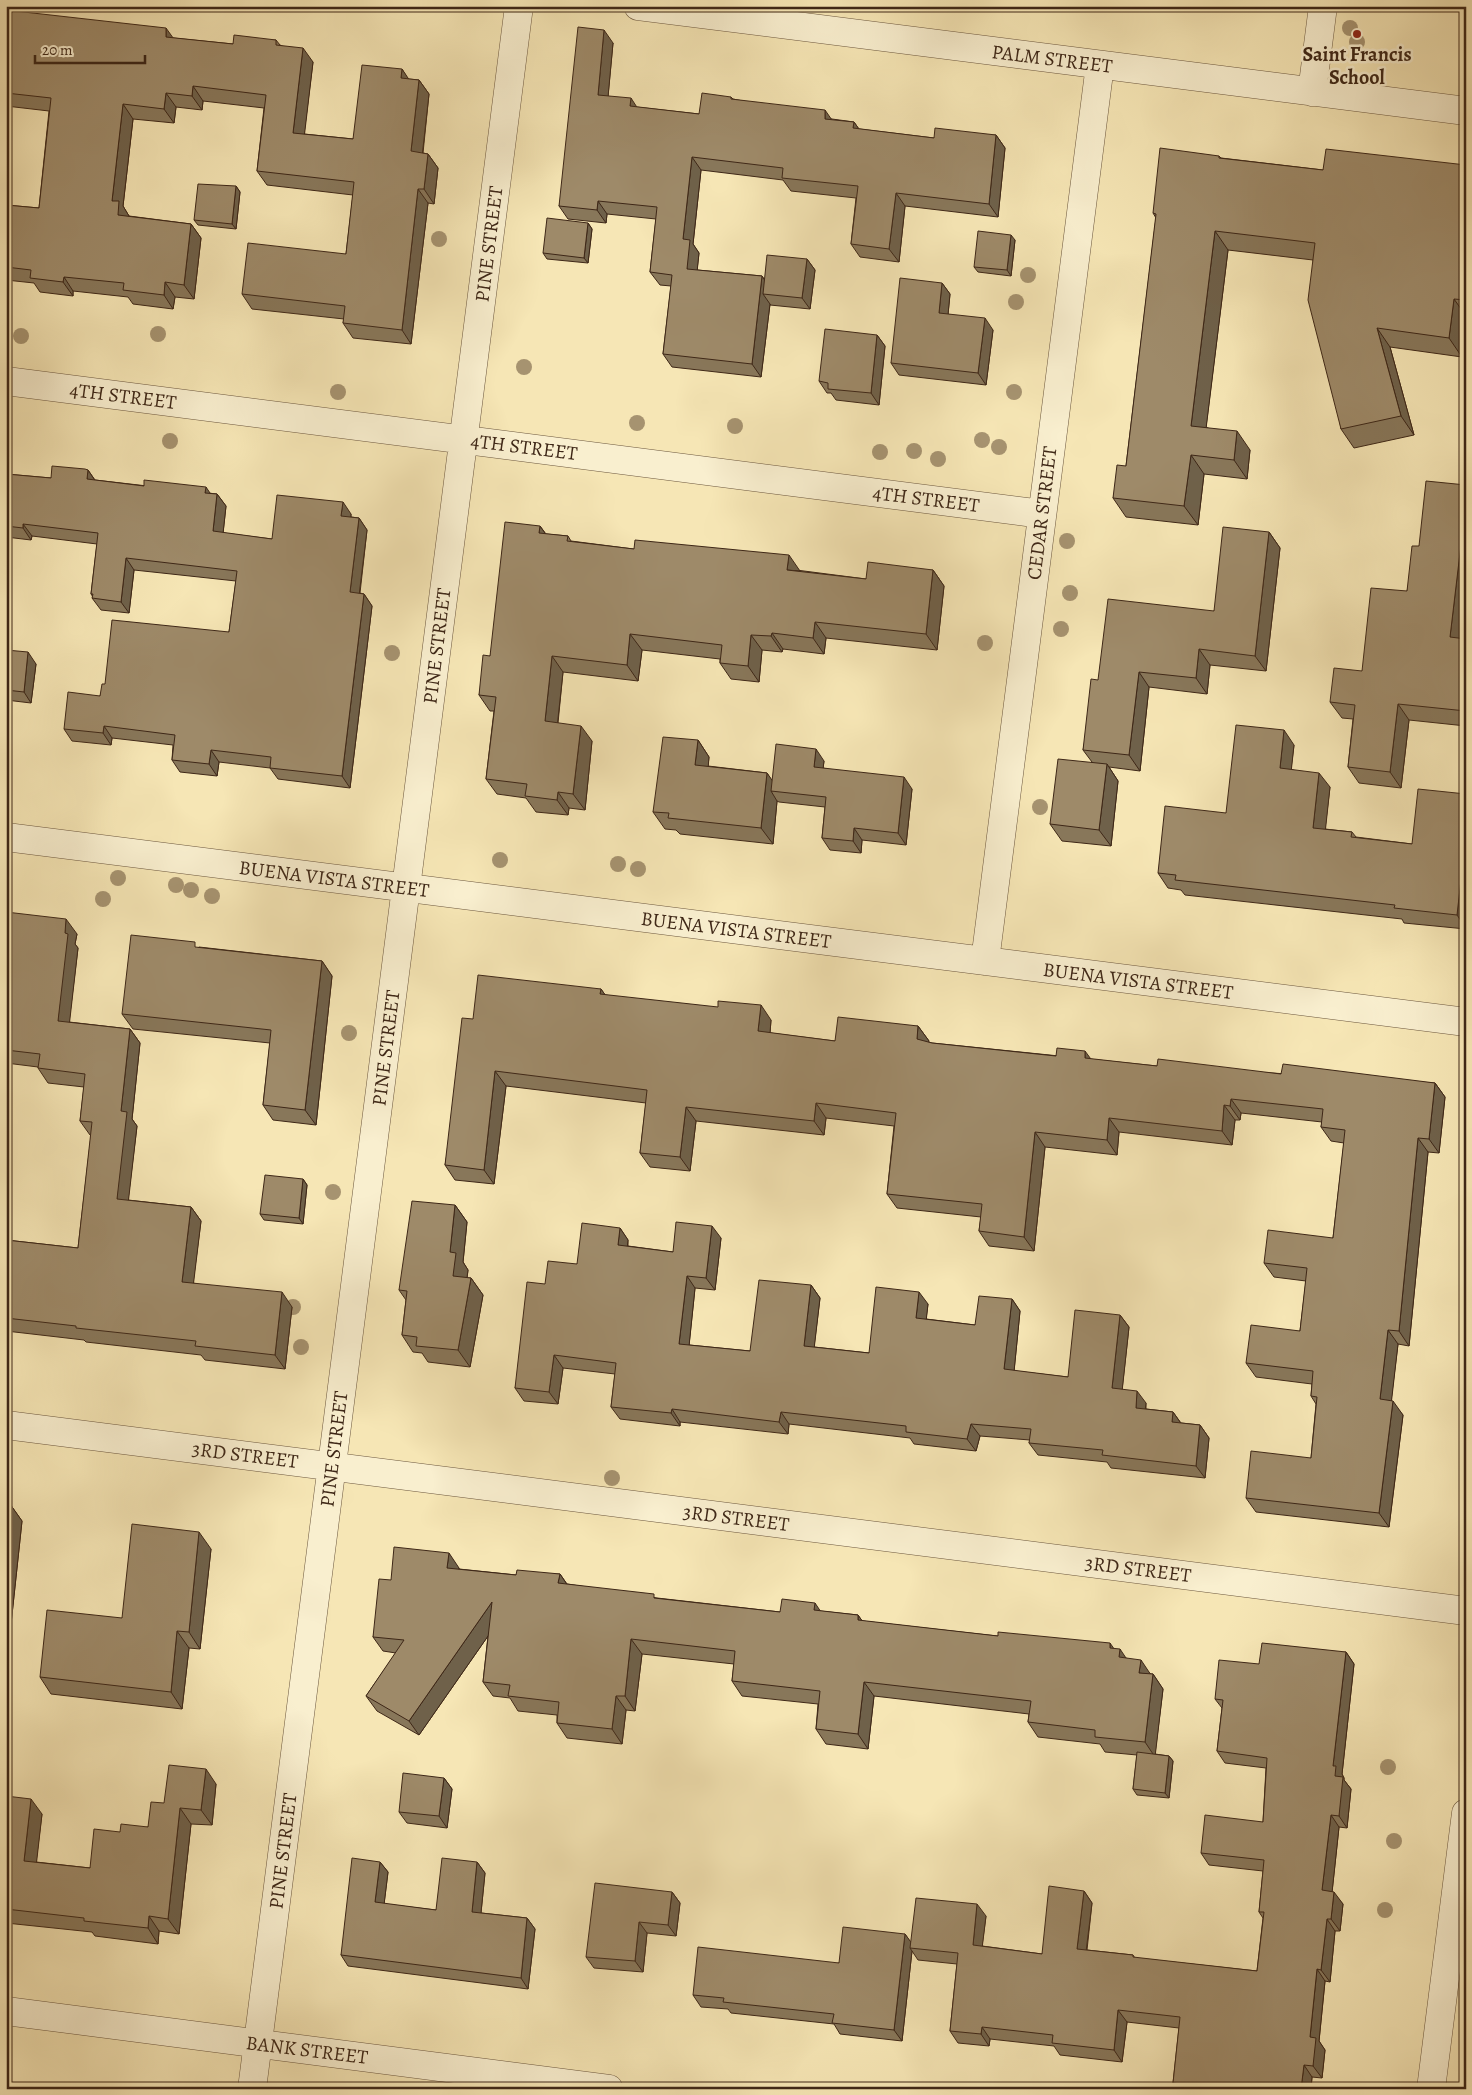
<svg xmlns="http://www.w3.org/2000/svg" width="1472" height="2095" font-family="Alegreya,serif">
	<rect width="100%" height="100%" fill="#f6e6b5"/>
	<filter id="stains"><feTurbulence type="fractalNoise" baseFrequency=".004" numOctaves="4"/><feColorMatrix values="0 0 0 0 .2 0 0 0 0 .09 0 0 0 0 .02 0 0 0 .5 -.17"/></filter>
	<radialGradient id="worn" r=".72"><stop offset=".6" stop-color="#630" stop-opacity="0"/><stop offset="1" stop-color="#630" stop-opacity=".3"/></radialGradient>
	<g fill="none" stroke-linecap="round" stroke-linejoin="round">
		<defs>
			<path id="minor" d="M638 6 1466 111
				M1312 92 1323 6
				M6 381 1042 514
				M6 837 1466 1022
				M985 961 1100 65
				M6 1425 1466 1611
				M6 2011 609 2089
				M252 2089 519 6
				M1431 2089 1466 1813"/>
		</defs>
		<!-- minor casing -->
		<use href="#minor" stroke="#6c573e" stroke-width="29"/>
		<!-- minor -->
		<use href="#minor" stroke="#f9efcf" stroke-width="28"/>
	</g>
	<!-- trees -->
	<g fill="#a69370">
		<circle cx="1350" cy="28" r="8"/>
		<circle cx="1357" cy="42" r="8"/>
		<circle cx="439" cy="239" r="8"/>
		<circle cx="1028" cy="275" r="8"/>
		<circle cx="1016" cy="302" r="8"/>
		<circle cx="158" cy="334" r="8"/>
		<circle cx="21" cy="336" r="8"/>
		<circle cx="524" cy="367" r="8"/>
		<circle cx="338" cy="392" r="8"/>
		<circle cx="1014" cy="392" r="8"/>
		<circle cx="637" cy="423" r="8"/>
		<circle cx="735" cy="426" r="8"/>
		<circle cx="982" cy="440" r="8"/>
		<circle cx="170" cy="441" r="8"/>
		<circle cx="999" cy="447" r="8"/>
		<circle cx="914" cy="451" r="8"/>
		<circle cx="880" cy="452" r="8"/>
		<circle cx="938" cy="459" r="8"/>
		<circle cx="1067" cy="541" r="8"/>
		<circle cx="1070" cy="593" r="8"/>
		<circle cx="1061" cy="629" r="8"/>
		<circle cx="985" cy="643" r="8"/>
		<circle cx="392" cy="653" r="8"/>
		<circle cx="1040" cy="807" r="8"/>
		<circle cx="500" cy="860" r="8"/>
		<circle cx="618" cy="864" r="8"/>
		<circle cx="638" cy="869" r="8"/>
		<circle cx="118" cy="878" r="8"/>
		<circle cx="176" cy="885" r="8"/>
		<circle cx="191" cy="890" r="8"/>
		<circle cx="212" cy="896" r="8"/>
		<circle cx="103" cy="899" r="8"/>
		<circle cx="349" cy="1033" r="8"/>
		<circle cx="333" cy="1192" r="8"/>
		<circle cx="293" cy="1307" r="8"/>
		<circle cx="301" cy="1347" r="8"/>
		<circle cx="612" cy="1478" r="8"/>
		<circle cx="1388" cy="1767" r="8"/>
		<circle cx="1394" cy="1841" r="8"/>
		<circle cx="1385" cy="1910" r="8"/>
	</g>
	<!-- wall -->
	<path fill="#88775a" stroke="#3e2717" d="M6 10 173 38 233 44 276 40 280 45 313 62 304 134 353 139 402 69 408 79 419 80 429 94 423 153 428 154 438 168 434 204 428 203 411 344 353 338 343 323 344 319 252 309 242 294 346 254 353 195 267 185 257 171 264 108 203 101 202 110 176 107 174 123 133 119 123 206 129 216 191 224 201 238 194 299 175 297 173 309 133 304 128 297 73 291V296L40 292 34 283 6 280V205L39 208 49 111 6 106Z
		M613 43 608 96 636 107 699 114 731 97 733 99 832 119 854 122 859 129 934 138 996 135 1005 148 998 217 905 206 899 262 860 257 851 244 856 198 791 191 783 180 701 170 693 244 699 253 697 270 762 276 764 279 807 259 815 270 810 309 770 305V304L761 377 672 367 663 354 671 286 660 285 650 272 656 219 607 214 606 223 568 219 559 206Z
		M1219 156 1221 158 1323 170 1466 165V329L1462 357 1390 347 1414 435 1354 448 1341 429 1313 260 1228 250 1206 427 1250 450 1247 479 1204 474 1198 525 1126 517 1113 498 1126 466 1156 218 1153 213Z
		M236 186 240 192 236 229 198 225 194 220Z
		M588 223 592 229 588 263 547 259 543 253Z
		M1015 240 1011 276 978 272 974 267Z
		M942 283 950 294 948 314 993 330 986 385 899 375 891 363Z
		M877 335 885 346 879 405 836 400 831 393H827L819 381Z
		M88 470 95 480 217 494 226 506 223 533 272 539 351 514V517L359 518 367 530 360 593 364 594 372 606 350 788 278 779 270 768 219 762 217 776 180 772 172 760 173 745 112 738 111 745 72 741 64 729 100 696 105 684 229 632 236 581 134 570 129 613 101 610 92 598 93 597 91 594 97 544 32 536 31 540 6 537V474L51 478Z
		M1466 485V616L1463 639H1466V726L1409 720 1401 788 1359 783 1348 767 1353 719 1342 718 1330 702 1362 671 1407 591 1419 546Z
		M540 526 546 534 568 536 571 541 866 579 933 570 944 586 937 650 826 638 824 654 783 649 782 652 762 650 759 682 731 679 720 663V659L642 650 638 681 563 672 558 723 592 741 585 810 569 808 568 815 536 812 526 798 497 794 486 779 494 711H490L479 695 490 656Z
		M1269 532 1280 548 1266 671 1210 665 1207 694 1149 687 1140 771 1109 767 1118 781 1111 846 1062 841 1050 824 1092 762 1083 750 1098 680 1214 611Z
		M6 650 36 664 31 703 6 700Z
		M698 740 709 757 708 766 767 773 772 781 824 761 823 768 912 789 906 845 862 840 861 853 830 850 822 838 825 807 779 802 777 801 773 844 680 834 676 830 665 829 653 812Z
		M1294 745 1291 769 1330 787 1325 829 1352 832 1356 837 1412 844 1466 794V929L1404 923 1402 919 1185 895 1181 890 1168 888 1158 873 1226 813Z
		M6 912 77 934 75 944 78 948 69 1022 130 1029 140 1043 132 1119 137 1126 128 1200 191 1207 201 1221 193 1283 292 1307 285 1369 205 1360 201 1355 86 1342 84 1340 6 1331V1240L78 1248 91 1136 90 1135 80 1121 84 1087 48 1083 38 1068V1067L6 1063Z
		M199 947 322 961 332 976 316 1125 273 1120 263 1105 270 1043 133 1029 122 1014Z
		M601 989 605 995 771 1020 770 1033 835 1041 918 1026 929 1041 928 1042 932 1043 1157 1066 1435 1083 1445 1097 1439 1153 1428 1152 1409 1346 1398 1344 1391 1401 1403 1415 1389 1527 1256 1512 1246 1498 1311 1458 1316 1404 1311 1396 1312 1384 1256 1377 1246 1363 1300 1331 1306 1281 1274 1277 1264 1263 1333 1238 1344 1143 1331 1141 1321 1127 1322 1122 1241 1113 1240 1120H1235L1232 1145 1119 1132 1117 1155 1045 1147 1034 1251 989 1246 979 1231 981 1217 897 1208 887 1194 894 1126 826 1118 824 1135 696 1121 690 1171 650 1167 640 1153 646 1103 506 1086 494 1184 455 1180 445 1165 473 1019Z
		M303 1179 307 1185 303 1224 264 1220 260 1214Z
		M455 1205 467 1222 463 1262 468 1270 467 1278H471L483 1295 470 1367 428 1362 422 1353 413 1352 402 1335 406 1300 399 1290Z
		M620 1228 628 1240V1246L673 1252 721 1238 715 1290 695 1288 689 1345 750 1351 811 1285 820 1298 814 1347 869 1353 928 1304 926 1319 975 1325 1012 1299 1020 1311 1014 1371 1068 1377 1120 1315 1129 1327 1122 1390 1146 1403V1409L1173 1412 1181 1423 1200 1425 1209 1438 1205 1478 1111 1468 1107 1462 1038 1455 1029 1443 1030 1440 980 1436 976 1451 914 1444 910 1438 789 1424 788 1434 680 1422V1426L620 1419 611 1407 615 1374 563 1368 558 1404 524 1401 515 1388 545 1284 577 1264Z
		M6 1503 10 1504 22 1521 11 1624 6 1623Z
		M211 1549 200 1649 189 1648 182 1709 51 1694 40 1677 122 1618Z
		M459 1568V1569L516 1575 560 1574 567 1584 657 1598 780 1612 820 1611 858 1615 862 1621 1114 1649 1126 1658 1151 1674H1153L1163 1689 1155 1754 1169 1756 1173 1761 1169 1798 1137 1795 1133 1789 1137 1755 1105 1752 1100 1744 1038 1737 1028 1722 1029 1714 874 1696 868 1749 826 1744 816 1729 818 1704 742 1696 732 1681 734 1664 642 1654 635 1711 626 1710 622 1744 567 1738 557 1723V1715L518 1711 510 1698 493 1696 483 1682 488 1636 419 1735 377 1711 366 1696 396 1653 383 1651 373 1637 391 1580Z
		M1346 1652 1354 1664 1342 1774 1344 1778V1780L1351 1789 1347 1828 1339 1827 1332 1892 1343 1904 1340 1931H1335L1330 1982 1325 1981 1319 2041 1325 2050 1322 2078 1312 2077 1311 2089H1177L1173 2083 1179 2028 1127 2022 1122 2062 1060 2055 1054 2046 990 2039 989 2046 958 2043 950 2031 957 1964 918 1960 912 1951 902 2041 840 2034 834 2024 731 2013 728 2009 701 2007 693 1995 839 1963 905 1934 911 1943 986 1916 982 1946 1042 1954 1084 1891 1092 1903 1087 1950 1133 1955 1135 1958 1257 1971 1263 1918 1259 1912 1263 1871 1209 1865 1201 1853 1263 1822 1266 1768 1225 1763 1217 1751 1222 1708 1215 1699 1259 1664Z
		M444 1778 452 1789 447 1828 407 1823 399 1812Z
		M216 1784 212 1825 191 1824 179 1934 159 1931 158 1944 95 1936 92 1932 6 1923V1796L42 1814 36 1862 90 1868 120 1832 148 1827 164 1803Z
		M380 1862 388 1872 384 1904 436 1910 477 1862 485 1873 481 1913 527 1918 535 1929 528 1989 348 1966 341 1955Z
		M672 1892 680 1903 676 1936 647 1933 643 1972 594 1968 586 1957Z"/>
	<!-- shaded-wall -->
	<path fill="#6f614a" stroke="#3e2717" d="M166 28 176 42 166 37Z
		M604 30 613 43 607 108 598 95Z
		M303 48 313 62 303 147 293 133Z
		M402 69 412 84 401 78Z
		M419 80 429 94 421 166 411 151Z
		M193 86 203 101 202 110 192 96Z
		M166 93 176 107 174 123 164 109Z
		M631 98 640 112 630 106Z
		M123 104 133 119 123 206 129 216 128 229 118 215 112 201Z
		M825 110 834 123 825 119Z
		M854 122 863 135 853 128Z
		M996 135 1005 148 998 217 989 204Z
		M428 154 438 168 434 204 424 189Z
		M692 157 701 170 693 244 699 253 696 282 687 269 683 239Z
		M236 186 240 192 236 229 232 224Z
		M418 189 428 203 411 344 402 330Z
		M896 193 905 206 899 262 889 249Z
		M598 201 607 214 606 223 597 210Z
		M588 223 592 229 588 263 584 258Z
		M191 224 201 238 194 299 184 285Z
		M1215 231 1228 250 1204 445 1191 426Z
		M1011 235 1015 240 1011 276 1007 270Z
		M807 259 815 270 810 309 802 298Z
		M762 276 771 290 763 294 770 304 761 377 752 364Z
		M64 277 73 291V296L63 282Z
		M165 282 175 297 173 309 164 295Z
		M942 283 950 294 947 325 939 313Z
		M1454 299 1466 316V329L1462 357 1449 338Z
		M985 318 993 330 986 385 978 373Z
		M1377 328 1390 347 1414 435 1401 416Z
		M877 335 885 346 879 405 871 393Z
		M1237 431 1250 450 1247 479 1234 460Z
		M1191 455 1204 474 1198 525 1184 506Z
		M88 470 96 482 87 479Z
		M206 487 214 499 205 493Z
		M217 494 226 506 222 543 213 531Z
		M343 502 351 514 350 527 341 516Z
		M359 518 367 530 358 604 350 592Z
		M23 524 32 536 31 540 23 528Z
		M540 526 551 542 539 533Z
		M1269 532 1280 548 1266 671 1255 656Z
		M1462 536 1466 542V616L1461 653 1450 637Z
		M789 555 800 571 787 570Z
		M126 558 134 570 129 613 121 602Z
		M933 570 944 586 937 650 926 634Z
		M364 594 372 606 350 788 342 776Z
		M815 622 826 638 824 654 813 638Z
		M772 633 783 649 782 652 771 636Z
		M630 634 642 650 638 681 627 665Z
		M751 635 762 650 759 682 748 666Z
		M1199 649 1210 665 1207 694 1196 678Z
		M28 652 36 664 31 703 24 692Z
		M552 656 563 672 556 737 545 721Z
		M1139 672 1149 687 1140 771 1129 755Z
		M1398 704 1409 720 1401 788 1390 772Z
		M104 726 112 738 111 745 103 733Z
		M581 726 592 741 585 810 573 794Z
		M1284 730 1294 745 1290 782 1280 768Z
		M698 740 709 757 707 781 695 765Z
		M816 749 824 761 822 778 814 767Z
		M211 750 219 762 217 776 209 764Z
		M1107 764 1118 781 1111 846 1099 830Z
		M767 773 779 790 771 791 777 801 773 844 761 828Z
		M1319 773 1330 787 1324 843 1313 828Z
		M904 777 912 789 906 845 898 833Z
		M558 792 569 808 568 815 557 800Z
		M854 828 862 840 861 853 853 841Z
		M1466 835V928L1457 915Z
		M66 919 77 934 75 944 78 948 68 1036 58 1021Z
		M322 961 332 976 316 1125 305 1110Z
		M601 989 611 1003 600 994Z
		M761 1005 771 1020 769 1046 758 1031Z
		M918 1026 929 1041 927 1054 917 1039Z
		M130 1029 140 1043 132 1119 137 1126 127 1213 117 1199 121 1111Z
		M1085 1051 1096 1066 1085 1058Z
		M495 1071 506 1086 494 1184 484 1170Z
		M1435 1083 1445 1097 1439 1153 1429 1139Z
		M1231 1099 1241 1113 1240 1120 1230 1106Z
		M816 1103 826 1118 824 1135 814 1121Z
		M1224 1105 1235 1120 1232 1145 1222 1131Z
		M686 1107 696 1121 690 1171 680 1157Z
		M1109 1118 1119 1132 1117 1155 1107 1140Z
		M1035 1132 1045 1147 1034 1251 1024 1237Z
		M1418 1138 1428 1152 1409 1346 1399 1331Z
		M303 1179 307 1185 303 1224 299 1218Z
		M455 1205 467 1222 463 1262 468 1270 465 1293 453 1276 450 1252Z
		M191 1207 201 1221 192 1296 182 1282Z
		M712 1226 721 1238 715 1290 706 1278Z
		M620 1228 628 1240 626 1258 618 1245Z
		M687 1276 695 1288 688 1356 679 1344Z
		M471 1278 483 1295 470 1367 458 1350Z
		M811 1285 820 1298 813 1358 804 1346Z
		M282 1292 292 1307 285 1369 275 1355Z
		M919 1292 928 1304 925 1331 916 1318Z
		M1012 1299 1020 1311 1013 1382 1004 1369Z
		M1120 1315 1129 1327 1121 1401 1112 1388Z
		M1388 1330 1398 1344 1390 1414 1380 1399Z
		M554 1355 563 1368 558 1404 549 1392Z
		M1137 1391 1146 1403 1144 1420 1136 1408Z
		M1393 1401 1403 1415 1389 1527 1379 1513Z
		M672 1409 680 1422V1426L671 1413Z
		M781 1412 789 1424 788 1434 779 1422Z
		M1173 1412 1182 1425 1172 1422Z
		M971 1424 980 1436 976 1451 967 1439Z
		M1200 1425 1209 1438 1205 1478 1196 1466Z
		M10 1504 22 1521 11 1624 6 1617V1541Z
		M199 1532 211 1549 200 1649 189 1632Z
		M449 1553 459 1568 457 1582 447 1568Z
		M560 1574 570 1589 558 1583Z
		M492 1602 502 1616 419 1735 409 1721Z
		M815 1603 825 1618 814 1610Z
		M858 1615 868 1629 858 1620Z
		M177 1631 189 1648 182 1709 171 1692Z
		M631 1639 642 1654 635 1711 625 1696Z
		M1110 1643 1119 1656 1120 1649 1130 1664 1129 1672 1110 1648Z
		M1346 1652 1354 1664 1342 1774 1344 1778V1780L1351 1789 1347 1828 1339 1816 1333 1766Z
		M1141 1660 1151 1675 1139 1673Z
		M1153 1674 1163 1689 1155 1757 1145 1742Z
		M864 1682 874 1696 868 1749 858 1734Z
		M616 1696 626 1710 622 1744 612 1729Z
		M1169 1756 1173 1761 1169 1798 1165 1793Z
		M206 1769 216 1784 212 1825 201 1810Z
		M444 1778 452 1789 447 1828 439 1816Z
		M31 1799 42 1814 35 1876 24 1861Z
		M180 1808 191 1824 179 1934 168 1919Z
		M1331 1815 1339 1827 1331 1902 1322 1890Z
		M380 1862 388 1872 383 1913 375 1902Z
		M477 1862 485 1873 480 1922 472 1912Z
		M1084 1891 1092 1903 1085 1960 1077 1949Z
		M672 1892 680 1903 676 1936 668 1925Z
		M1334 1892 1343 1904 1340 1931 1331 1919Z
		M977 1904 986 1916 981 1957 973 1945Z
		M149 1916 159 1931 158 1944 148 1928Z
		M527 1918 535 1929 528 1989 521 1978Z
		M1327 1919 1335 1931 1330 1982 1321 1970Z
		M639 1922 647 1933 643 1972 635 1961Z
		M905 1934 913 1945 910 1948 912 1951 902 2041 894 2030Z
		M1317 1969 1325 1981 1319 2041 1325 2050 1322 2078 1313 2066 1310 2037Z
		M1118 2010 1127 2022 1122 2062 1114 2050Z
		M982 2027 990 2039 989 2046 981 2034Z
		M1304 2065 1312 2077 1311 2089H1301Z"/>
	<!-- building -->
	<path fill="#9e8a69" stroke="#3e2717" d="M6 10 166 28V37L233 44 234 35 276 40V45L303 48 293 133 353 139 362 65 402 69 401 78 419 80 411 151 428 154 424 189H418L402 330 343 323 345 306 242 294 248 243 346 254 354 182 257 171 266 95 193 86 192 96 166 93 164 109 123 104 112 201H119L118 215 191 224 184 285 165 282 164 295 123 290 124 283 64 277 63 282 30 278 31 270 6 267V205L39 208 51 98 6 93Z
		M578 27 604 30 598 95 631 98 630 106 699 114 702 93 731 97V99L825 110V119L854 122 853 128 934 138 935 128 996 135 989 204 896 193 889 249 851 244 858 186 782 178 783 168 692 157 683 239 690 240 687 269 762 276 752 364 663 354 672 275 650 272 657 207 598 201 597 210 559 206Z
		M1160 148 1219 156V158L1323 170 1326 149 1466 165V300L1454 299 1449 338 1377 328 1401 416 1341 429 1308 300 1315 243 1215 231 1191 426 1237 431 1234 460 1191 455 1184 506 1113 498 1117 465 1126 466 1156 214 1153 213Z
		M198 184 236 186 232 224 194 220Z
		M547 218 588 223 584 258 543 253Z
		M978 231 1011 235 1007 270 974 267Z
		M767 255 807 259 802 298 763 294Z
		M900 278 942 283 939 313 985 318 978 373 891 363Z
		M825 329 877 335 871 393 828 389V383L819 381Z
		M52 466 85 469 88 470 87 479 144 486V480L206 487 205 493 217 494 213 531 272 539 277 495 343 502 341 516 359 518 350 592 364 594 342 776 270 768 271 757 211 750 209 764 172 760 175 735 104 726 103 733 64 729 68 692 100 696 102 684H105L112 620 229 632 237 571 126 558 121 602 92 598 93 594H91L98 533 23 524V528L6 526V474L51 478Z
		M1426 481 1466 485V537L1462 536 1450 637 1466 639V711L1398 704 1390 772 1348 767 1355 705 1330 702 1334 668 1362 671 1371 588 1407 591 1412 546H1419Z
		M505 522 540 526 539 533 568 536 567 541 634 549 635 540 789 555 787 570 866 579 868 562 933 570 926 634 815 622 813 638 772 633 771 636 751 635 748 666 720 663 722 645 630 634 627 665 552 656 545 721 581 726 573 794 558 792 557 800 525 796 527 784 486 779 496 697 479 695 483 655 490 656Z
		M1223 527 1269 532 1255 656 1199 649 1196 678 1139 672 1129 755 1083 750 1091 679 1098 680 1108 599 1214 611Z
		M6 650 28 652 24 692 6 690Z
		M1236 725 1284 730 1280 768 1319 773 1313 828 1352 832 1351 837 1412 844 1418 789 1466 794V835L1457 915 1394 908 1395 905 1175 880 1176 875 1158 873 1165 806 1226 813Z
		M663 737 698 740 695 765 767 773 761 828 668 818 669 813 653 812Z
		M776 744 816 749 814 767 904 777 898 833 854 828 853 841 822 838 826 797 771 791Z
		M1058 759 1107 764 1099 830 1050 824Z
		M6 912 66 919 65 933 68 934 58 1021 130 1029 121 1111 127 1112 117 1199 191 1207 182 1282 282 1292 275 1355 195 1346 196 1341 76 1328V1326L6 1318V1240L78 1248 92 1122 80 1121 85 1074 38 1068 40 1054 6 1050Z
		M131 935 195 942V947L322 961 305 1110 263 1105 271 1030 122 1014Z
		M478 975 601 989 600 994 718 1007V1001L761 1005 758 1031 835 1041 838 1017 918 1026 917 1039 932 1043 1056 1056 1057 1048 1085 1051V1058L1157 1066 1158 1059 1281 1074 1283 1064 1435 1083 1429 1139 1418 1138 1399 1331 1388 1330 1380 1399 1393 1401 1379 1513 1246 1498 1251 1451 1311 1458 1317 1397 1311 1396 1313 1371 1246 1363 1251 1325 1300 1331 1307 1268 1264 1263 1268 1230 1333 1238 1345 1130 1321 1127 1323 1109 1231 1099 1230 1106 1224 1105 1222 1131 1109 1118 1107 1140 1035 1132 1024 1237 979 1231 982 1204 887 1194 896 1113 816 1103 814 1121 686 1107 680 1157 640 1153 647 1090 495 1071 484 1170 445 1165 462 1018 473 1019Z
		M265 1175 303 1179 299 1218 260 1214Z
		M412 1201 455 1205 450 1252 456 1253 453 1276 471 1278 458 1350 416 1346 417 1337 402 1335 407 1291 399 1290Z
		M676 1222 712 1226 706 1278 687 1276 679 1344 750 1351 759 1280 811 1285 804 1346 869 1353 876 1287 919 1292 916 1318 975 1325 979 1296 1012 1299 1004 1369 1068 1377 1075 1310 1120 1315 1112 1388 1137 1391 1136 1408 1173 1412 1172 1422 1200 1425 1196 1466 1102 1455 1103 1450 1029 1443 1031 1429 971 1424 967 1439 906 1432V1426L781 1412 779 1422 672 1409 671 1413 611 1407 616 1363 554 1355 549 1392 515 1388 527 1282 545 1284 548 1261 577 1264 582 1223 620 1228 618 1245 673 1252Z
		M6 1503 10 1504 6 1541Z
		M132 1524 199 1532 189 1632 177 1631 171 1692 40 1677 47 1610 122 1618Z
		M394 1547 449 1553 447 1568 516 1575 517 1570 560 1574 558 1583 654 1594V1598L780 1612 782 1599 815 1603 814 1610 858 1615V1620L998 1636V1632L1110 1643V1648L1120 1649 1119 1657 1141 1660 1139 1673 1153 1674 1145 1742 1095 1737V1730L1028 1722 1031 1701 864 1682 858 1734 816 1729 820 1691 732 1681 735 1651 631 1639 625 1696H616L612 1729 557 1723 559 1702 508 1696 510 1685 483 1682 492 1602 409 1721 366 1696 404 1640 373 1637 379 1579 391 1580Z
		M1262 1643 1346 1652 1333 1766H1336L1335 1776 1343 1777 1339 1816 1331 1815 1322 1890 1334 1892 1331 1919H1327L1321 1970 1317 1969 1310 2037 1316 2038 1313 2066 1304 2065 1301 2089H1221L1173 2083 1180 2017 1118 2010 1114 2050 1052 2043 1053 2035 982 2027 981 2034 950 2031 958 1953 910 1948 916 1898 977 1904 973 1945 1042 1954 1049 1886 1084 1891 1077 1949 1133 1955V1957L1257 1971 1264 1912H1259L1264 1860 1201 1853 1205 1815 1263 1822 1267 1758 1217 1751 1223 1700 1215 1699 1219 1660 1259 1664Z
		M1137 1752 1169 1756 1165 1793 1133 1789Z
		M169 1765 206 1769 201 1810 180 1808 168 1919 149 1916 148 1928 84 1921V1918L6 1909V1796L31 1799 24 1861 90 1868 94 1829 120 1832 121 1824 148 1827 151 1802 164 1803Z
		M403 1773 444 1778 439 1816 399 1812Z
		M352 1858 380 1862 375 1902 436 1910 442 1858 477 1862 472 1912 527 1918 521 1978 341 1955Z
		M595 1883 672 1892 668 1925 639 1922 635 1961 586 1957Z
		M843 1927 905 1934 894 2030 832 2023 834 2014 723 2002 724 1998 693 1995 698 1947 839 1963Z"/>
	<!-- markers -->
	<circle fill="#8f2418" stroke="#f9efcf" stroke-width="2" cx="1357" cy="34" r="5"/>
	<g text-anchor="middle" dominant-baseline="central" stroke-width="5" stroke-linejoin="round" paint-order="stroke">
		<!-- poi labels -->
		<g font-size="20" font-weight="bold" fill="#3e2717" stroke="#f9efcf">
			<text x="1357" y="54">Saint Francis<tspan x="1357" dy="23">School</tspan></text>
		</g>
		<!-- street labels -->
		<g font-size="20" fill="#3e2717" stroke="#f9efcf">
			<text transform="translate(1052 59) rotate(7)">PALM STREET</text>
			<text transform="translate(489 244) rotate(-83)">PINE STREET</text>
			<text transform="translate(123 396) rotate(7)">4TH STREET</text>
			<text transform="translate(524 447) rotate(7)">4TH STREET</text>
			<text transform="translate(926 499) rotate(7)">4TH STREET</text>
			<text transform="translate(1042 513) rotate(-83)">CEDAR STREET</text>
			<text transform="translate(437 646) rotate(-83)">PINE STREET</text>
			<text transform="translate(334 879) rotate(7)">BUENA VISTA STREET</text>
			<text transform="translate(736 930) rotate(7)">BUENA VISTA STREET</text>
			<text transform="translate(1138 981) rotate(7)">BUENA VISTA STREET</text>
			<text transform="translate(386 1048) rotate(-83)">PINE STREET</text>
			<text transform="translate(334 1449) rotate(-83)">PINE STREET</text>
			<text transform="translate(245 1455) rotate(7)">3RD STREET</text>
			<text transform="translate(736 1518) rotate(7)">3RD STREET</text>
			<text transform="translate(1138 1569) rotate(7)">3RD STREET</text>
			<text transform="translate(283 1851) rotate(-83)">PINE STREET</text>
			<text transform="translate(307 2050) rotate(7)">BANK STREET</text>
		</g>
	</g>
	<!-- margin -->
	<rect width="1472" height="2095" fill="none" stroke="#f6e6b5" stroke-width="25"/>
	<rect x="8" y="8" width="1457" height="2080" fill="none" stroke="#3e2717" stroke-width="2.5"/>
	<rect x="12" y="12" width="1447" height="2070" fill="none" stroke="#3e2717"/>
	<!-- scale -->
	<path d="M35 55v8h110v-8" fill="none" stroke="#3e2717" stroke-width="2.5"/>
	<text x="42" y="55" font-size="15" fill="#3e2717" stroke="#f9efcf" stroke-width="4" paint-order="stroke">20 m</text>
	<rect width="100%" height="100%" filter="url(#stains)"/>
	<rect width="100%" height="100%" fill="url(#worn)"/>
</svg>
